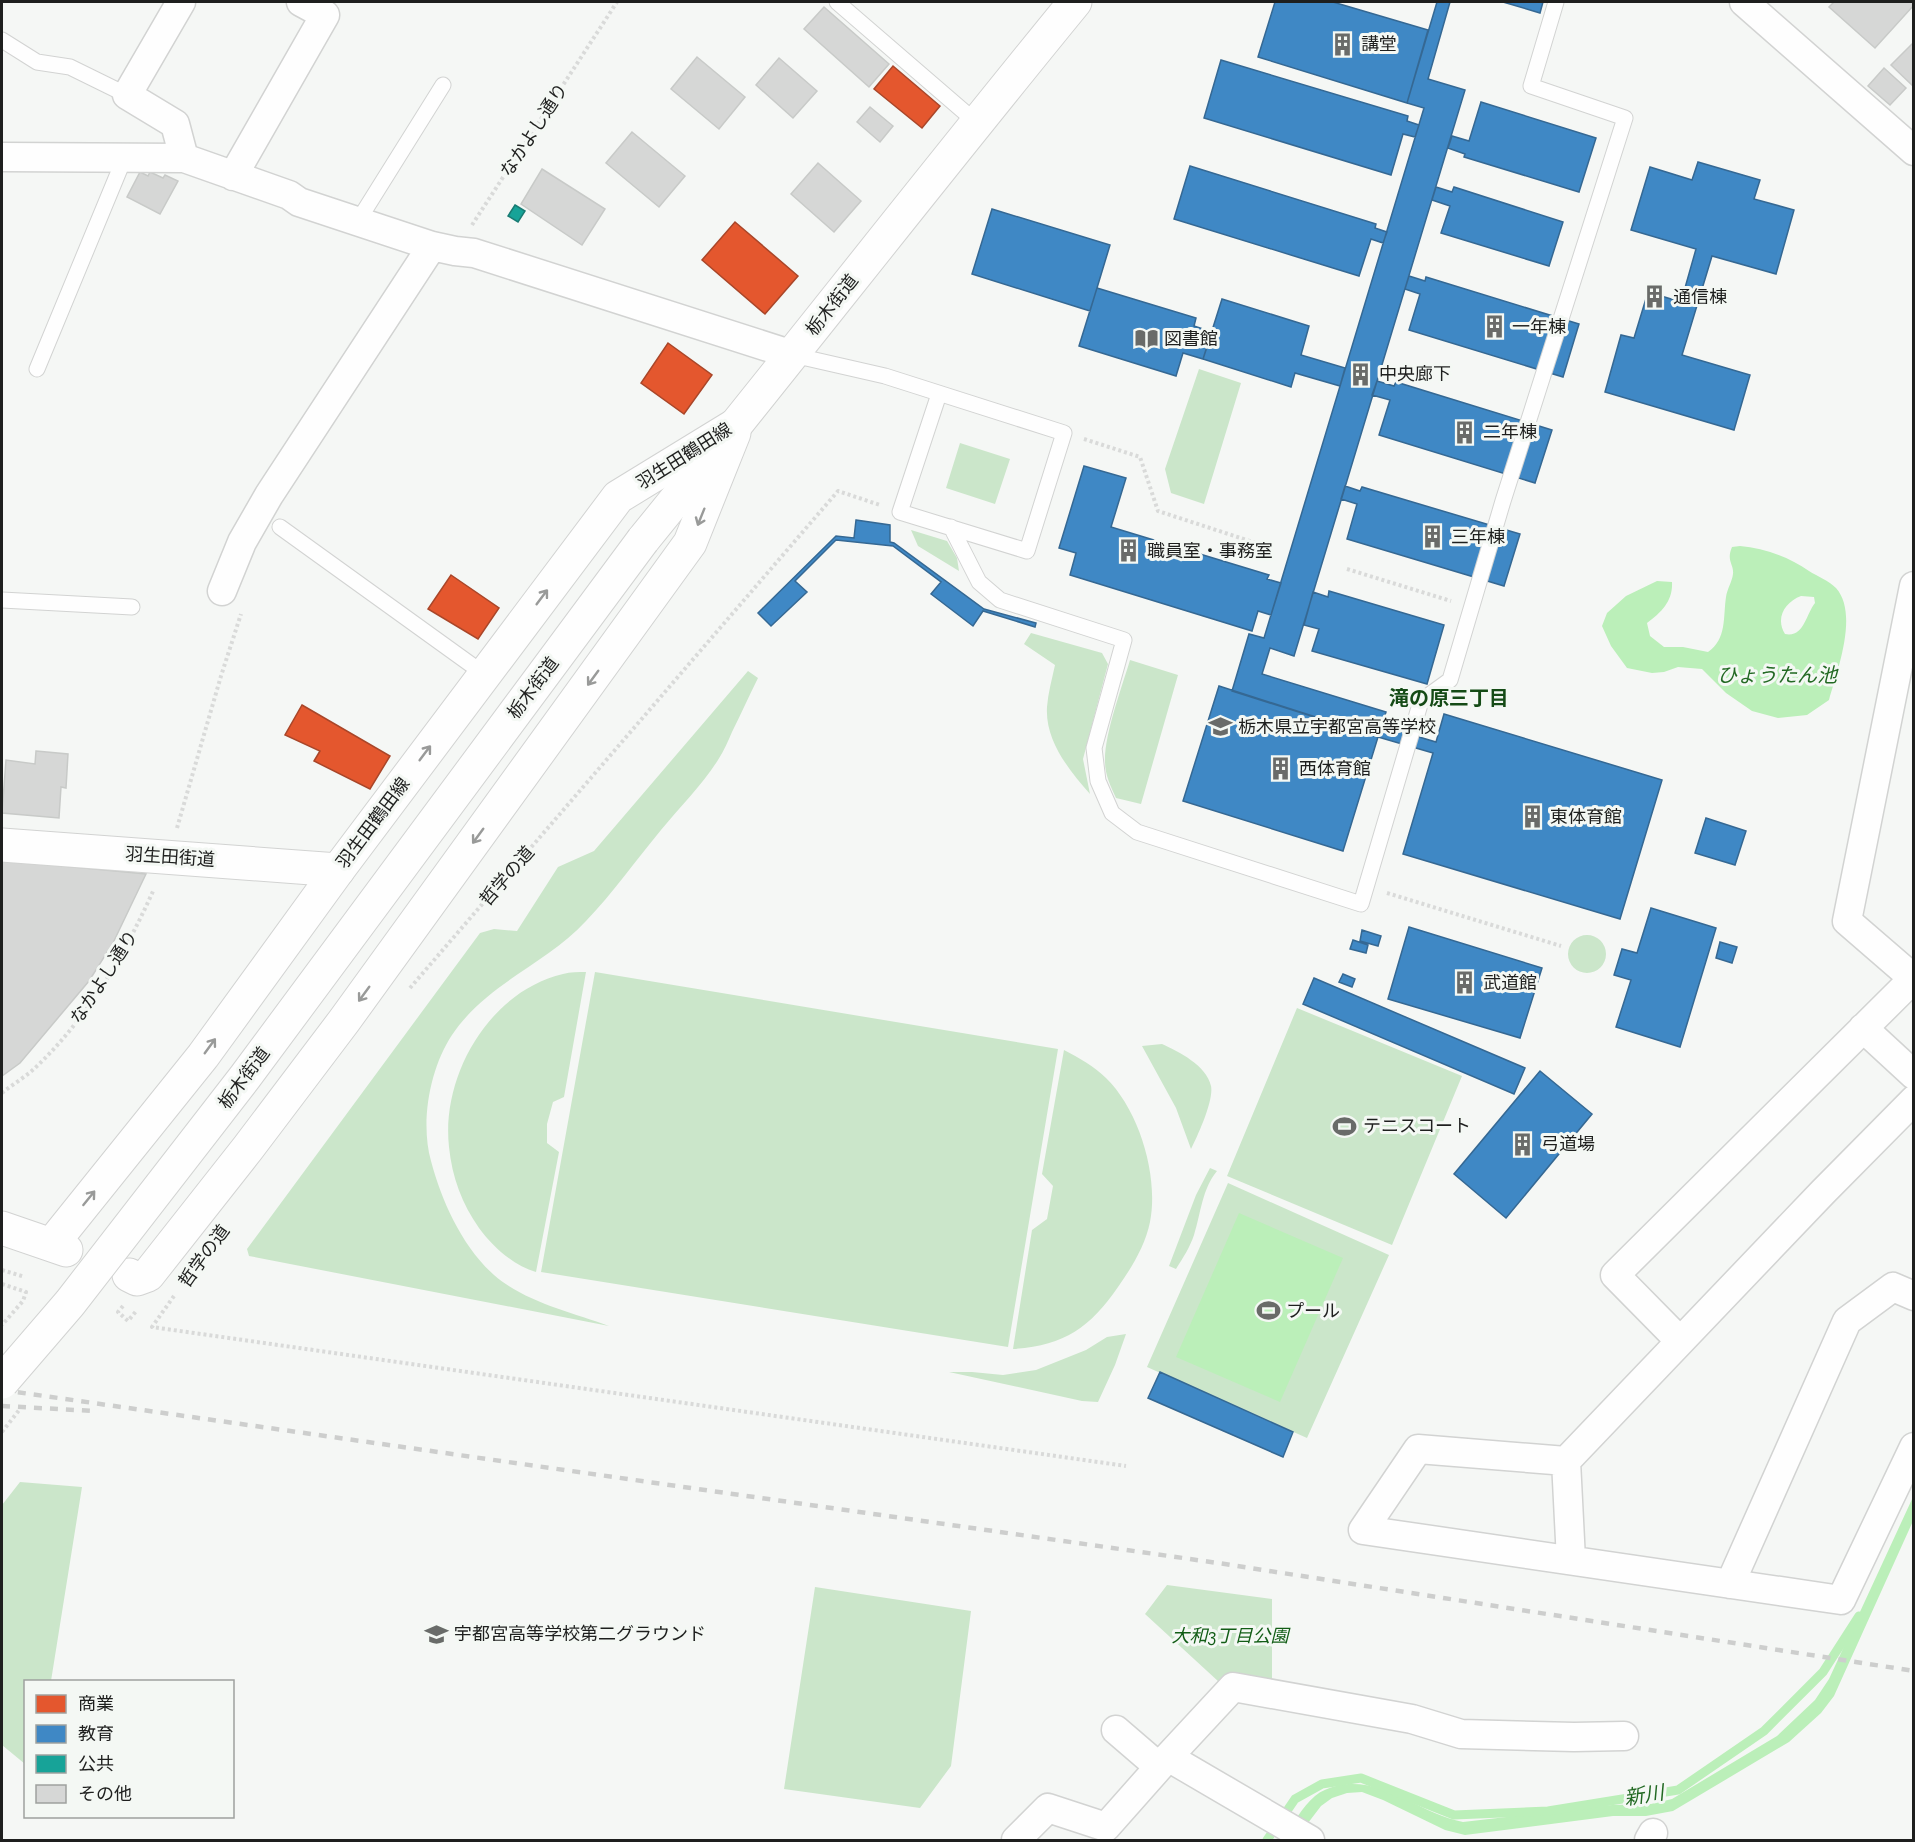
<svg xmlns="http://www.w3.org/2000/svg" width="1915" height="1842" font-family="'Zilla Slab','Noto Sans JP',serif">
	<rect width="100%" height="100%" fill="#f5f7f5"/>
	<!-- green -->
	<path fill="#cbe6ca" d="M1199 369 1241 383 1204 504 1171 493 1165 469Z
		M960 443 1010 459 995 504 946 488Z
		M911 530 947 541 957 558 959 571 918 546Z
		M1031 633 1102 653 1108 664 1083 759 1090 794C1069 770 1045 741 1047 707 1048 693 1052 679 1055 665L1024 644Z
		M1130 660 1178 675 1141 804 1116 798C1111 787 1105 775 1105 762 1104 735 1122 687 1130 660Z
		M748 671 758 678C749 696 741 714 732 732 728 741 724 751 718 760 702 785 680 807 661 830 636 860 613 893 586 921 545 965 487 983 452 1035 430 1068 420 1122 431 1161 442 1202 462 1246 494 1275 525 1302 571 1312 609 1326L249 1256 247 1249 480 933 494 929 517 931 558 867 594 851Z
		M1568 954a19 19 0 1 1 38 0a19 19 0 1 1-38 0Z
		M586 972 564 1097 553 1102 547 1124V1143L559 1152 536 1272C514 1266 493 1247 479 1228 462 1204 452 1177 449 1147 441 1075 490 991 563 974 570 972 579 972 586 972Z
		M595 972 1058 1049 1008 1347 541 1272Z
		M1297 1008 1462 1076 1392 1245 1227 1176Z
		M1162 1044C1179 1052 1206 1065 1211 1086 1214 1100 1198 1135 1191 1149L1176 1108 1142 1046Z
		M1064 1050C1079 1058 1094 1066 1106 1078 1139 1110 1159 1176 1150 1222 1145 1246 1132 1267 1118 1287 1090 1328 1063 1346 1013 1349L1032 1230 1047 1219 1053 1186 1042 1174Z
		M1210 1168 1217 1171C1202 1189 1201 1213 1194 1235 1190 1247 1183 1258 1176 1269L1169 1266 1196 1195Z
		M1228 1183 1389 1255 1307 1438 1147 1367Z
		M1126 1334 1115 1365 1098 1402 1082 1401 949 1372H972L1003 1375 1036 1370 1086 1350 1107 1337Z
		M20 1482 82 1487 51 1681 26 1682 25 1764 2 1745V1505Z
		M1167 1585 1272 1599V1682H1219L1145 1614Z
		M815 1587 971 1611 951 1766 920 1808 784 1789Z"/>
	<!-- water -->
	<path fill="#bbefb9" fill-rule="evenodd" d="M1740 546C1764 548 1789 557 1809 571 1817 576 1829 581 1836 588 1859 614 1837 671 1829 700L1807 715 1778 718 1752 711 1726 693 1702 669 1678 667 1664 672 1652 673 1627 668 1611 646 1602 626 1607 613 1626 596 1657 581 1672 582C1673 601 1662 612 1647 623L1650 636 1664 647H1683L1708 652C1727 639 1723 617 1726 597 1727 589 1732 582 1733 574 1734 564 1726 561 1732 547ZM1801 596 1814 597 1815 603C1806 614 1804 638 1785 634 1775 618 1785 602 1801 596Z
		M1239 1213 1343 1258 1280 1402 1176 1357Z
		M1913 1497V1521L1834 1696 1821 1713 1789 1742 1673 1811 1646 1816H1613L1465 1835 1445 1830 1383 1800 1362 1792 1347 1793 1332 1798 1321 1806 1295 1840H1281C1292 1826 1302 1807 1315 1796 1321 1791 1328 1788 1336 1786 1382 1775 1419 1814 1463 1822L1612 1805 1651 1804 1672 1799 1777 1736 1815 1700 1829 1679Z"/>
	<!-- shops -->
	<path fill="#e4572e" stroke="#a94629" stroke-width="1.5" d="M893 66 940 106 922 128 874 89Z
		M735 222 798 276 765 314 702 260Z
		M668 343 712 375 684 414 641 383Z
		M451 575 499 608 478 639 428 609Z
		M302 705 390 756 370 789 314 761 320 751 285 735Z"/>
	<!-- schools -->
	<path fill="#3f88c5" stroke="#356893" stroke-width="1.5" d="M1275 2H1333L1428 30 1407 103 1258 57Z
		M1437 2H1450L1428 79 1465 90 1294 656 1270 648 1262 674 1386 712 1378 737 1232 691 1249 634 1264 638 1424 108 1407 103Z
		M1503 2H1543L1540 13Z
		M1221 60 1408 116 1407 121 1419 125 1415 137 1403 134 1391 175 1204 118Z
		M1481 102 1596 138 1579 192 1464 157 1465 154 1448 148 1452 136 1469 141Z
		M1698 162 1760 180 1754 199 1794 210 1776 274 1712 256 1682 355 1750 375 1734 430 1605 392 1621 335 1634 338 1648 292 1681 302 1696 249 1631 230 1650 167 1692 180Z
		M1190 166 1376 224 1375 228 1387 232 1383 243 1371 239 1359 276 1174 219Z
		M1436 187 1452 192 1454 187 1563 222 1549 266 1441 233 1450 206 1432 200Z
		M992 209 1110 245 1090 311 972 274Z
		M1409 276 1425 281 1426 277 1579 324 1563 377 1409 330 1420 294 1405 289Z
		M1097 288 1196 318 1194 326 1212 332 1203 359 1183 353 1176 376 1079 346Z
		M1222 299 1309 326 1301 355 1345 368 1340 386 1295 373 1291 387 1203 359Z
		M1377 381 1394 386 1396 382 1552 430 1535 483 1379 435 1390 400 1372 395Z
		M1084 466 1126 478 1111 527 1269 575 1267 579 1281 583 1271 615 1258 611 1252 631 1070 575 1076 553 1059 548Z
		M1345 486 1360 491 1362 487 1520 534 1504 586 1347 539 1357 504 1341 499Z
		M856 520 890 525V542L894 543 984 609 1036 623 1035 627 983 611 973 626 931 594 941 582 893 546 836 540 795 581 807 592 771 626 758 613 836 536 854 538Z
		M1329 591 1444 625 1427 684 1312 651 1319 629 1304 625 1313 592 1328 597Z
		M1219 686 1378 737 1343 851 1183 801Z
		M1444 714 1662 780 1620 919 1403 854 1433 753 1378 737 1382 726 1436 742Z
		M1706 818 1746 831 1735 865 1695 853Z
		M1651 908 1716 928 1680 1047 1616 1027 1631 980 1614 975 1622 949 1637 953Z
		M1409 927 1542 968 1520 1038 1388 999Z
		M1362 930 1381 936 1378 946 1360 941Z
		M1353 940 1368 945 1366 953 1350 949Z
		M1720 942 1737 947 1732 963 1716 958Z
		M1343 974 1355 979 1352 987 1339 982Z
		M1314 978 1525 1068 1514 1094 1303 1004Z
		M1540 1071 1592 1114 1506 1218 1454 1174Z
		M1160 1372 1293 1432 1283 1457 1148 1398Z"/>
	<!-- public -->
	<path fill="#17a398" stroke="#197b73" stroke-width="1.5" d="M515 205 525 211 518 222 508 216Z"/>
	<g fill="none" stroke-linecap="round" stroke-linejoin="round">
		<!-- stream -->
		<path stroke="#bbefb9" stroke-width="9" d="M1267 1840 1295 1799 1322 1784 1361 1778 1454 1815 1548 1811 1678 1790 1764 1731 1823 1672 1859 1616"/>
	</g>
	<!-- building -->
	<path fill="#d6d7d6" stroke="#c8cac8" stroke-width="1.5" d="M1834 2H1914V5L1875 48 1829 7Z
		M824 7 889 64 869 87 804 29Z
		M1914 42V87L1891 65Z
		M697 57 745 97 719 129 671 89Z
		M779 58 817 91 793 118 756 85Z
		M1884 68 1906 88 1890 105 1868 86Z
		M870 107 893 126 880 142 857 122Z
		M632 132 685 176 659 207 606 163Z
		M818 163 861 201 834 232 791 194Z
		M542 169 605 209 582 245 521 204Z
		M140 172 148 176 150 172 163 178 165 175 178 181 160 214 127 197Z
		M36 751 68 754 66 788 61 787 59 818 2 813 6 760 35 764Z
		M2 860 146 874 113 943 89 981 20 1063 2 1076Z"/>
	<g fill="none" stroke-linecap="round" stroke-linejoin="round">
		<defs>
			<path id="service" d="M837 2 976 122
				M2 40 37 62 70 67 127 95
				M358 221 443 85
				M793 355 885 376 1064 433 1027 551 900 512 939 394
				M37 369 124 159
				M280 527 484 674
				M951 527 979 582 1000 600 1124 640 1094 748 1098 781 1112 813 1137 832 1361 904 1421 701 1450 680 1503 501 1625 118 1531 86 1556 2
				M2 600 132 607"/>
			<path id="minor" d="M181 2 127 95 175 124 184 158
				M1744 2 1914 151
				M2 157 184 158 289 195 299 202 432 246 455 251 474 253 793 355
				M233 176 325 15 301 2
				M1914 586 1847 921 1914 979
				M222 591 242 542 269 495 432 246
				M1863 1028 1914 1075
				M1914 1100 1823 1192 1566 1461 1418 1449 1363 1530 1841 1600 1914 1447
				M1680 1341 1615 1275 1914 978
				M1566 1461 1571 1560
				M1730 1584 1847 1321 1893 1287 1914 1296
				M1116 1730 1159 1767
				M1168 1757 1233 1687 1412 1719 1461 1734 1574 1737 1624 1736
				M1016 1840 1048 1808 1106 1827 1168 1757 1310 1840
				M1649 1840 1653 1833"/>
			<path id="tertiary" d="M2 845 338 870"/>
			<path id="secondary" d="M2 1228 66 1250
				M52 1244 203 1056 338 870 618 497 734 426
				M129 1275 137 1279 148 1275 248 1148 344 1021 690 543 734 433"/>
			<path id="primary" d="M643 540C788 362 929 180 1075 2"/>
		</defs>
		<!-- service casing -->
		<use href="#service" stroke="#d2d3d2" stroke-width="17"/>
		<!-- minor casing -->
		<use href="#minor" stroke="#d2d3d2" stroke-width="31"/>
		<!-- tertiary casing -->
		<use href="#tertiary" stroke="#d2d3d2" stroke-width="35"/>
		<!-- secondary casing -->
		<use href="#secondary" stroke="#d2d3d2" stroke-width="35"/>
		<!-- primary casing -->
		<use href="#primary" stroke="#d2d3d2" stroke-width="35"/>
		<!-- path -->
		<path stroke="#d9dad9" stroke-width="4" stroke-dasharray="3 3" stroke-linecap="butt" d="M472 225 617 2
			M1084 439 1140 457 1158 511 1262 545
			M1347 569 1451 601
			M177 828 221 676 241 614
			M1387 893 1561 946
			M410 988 838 491 880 505
			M2 1093C12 1085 25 1077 35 1068 87 1019 125 954 154 889
			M2 1270 25 1277
			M2 1284 26 1292 23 1301 2 1325
			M174 1296 152 1327 1126 1466
			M123 1306 118 1312 128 1321 137 1310"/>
		<!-- service -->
		<use href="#service" stroke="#fefefe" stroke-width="15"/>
		<!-- minor -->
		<use href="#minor" stroke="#fefefe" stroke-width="28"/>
		<!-- tertiary -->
		<use href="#tertiary" stroke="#fefefe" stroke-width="33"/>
		<!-- secondary -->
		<use href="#secondary" stroke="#fefefe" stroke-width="33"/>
		<!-- primary -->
		<use href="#primary" stroke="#fefefe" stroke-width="33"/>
		<!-- rail -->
		<path stroke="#cdcecd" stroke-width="4.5" stroke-dasharray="8 8" stroke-linecap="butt" d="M2 1390 1218 1563 1914 1671
			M2 1406 94 1411"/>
		<defs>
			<path id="primary-bridge" d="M2 1382 70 1303 245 1077 643 540"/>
		</defs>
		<!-- primary-bridge casing -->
		<use href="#primary-bridge" stroke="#d2d3d2" stroke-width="35" stroke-linecap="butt"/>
		<!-- path-bridge -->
		<path stroke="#d9dad9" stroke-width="4" stroke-dasharray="3 3" stroke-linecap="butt" d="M2 1432 20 1409"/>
		<!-- primary-bridge -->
		<use href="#primary-bridge" stroke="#fefefe" stroke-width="33"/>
	</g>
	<!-- one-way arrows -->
	<defs><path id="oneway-shaft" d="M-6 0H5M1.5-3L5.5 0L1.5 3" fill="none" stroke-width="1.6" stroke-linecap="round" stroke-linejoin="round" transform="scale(1.5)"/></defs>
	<g stroke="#999a99">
		<use href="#oneway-shaft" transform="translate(701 517) rotate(112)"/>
		<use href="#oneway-shaft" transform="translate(542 597) rotate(-53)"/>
		<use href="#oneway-shaft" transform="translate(593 678) rotate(126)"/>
		<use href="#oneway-shaft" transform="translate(425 753) rotate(-53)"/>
		<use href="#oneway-shaft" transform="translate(478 836) rotate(126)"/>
		<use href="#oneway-shaft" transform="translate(364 994) rotate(126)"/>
		<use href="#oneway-shaft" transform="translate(210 1046) rotate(-54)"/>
		<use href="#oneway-shaft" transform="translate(89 1198) rotate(-51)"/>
	</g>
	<!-- icons -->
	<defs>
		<symbol id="building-bare" viewBox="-9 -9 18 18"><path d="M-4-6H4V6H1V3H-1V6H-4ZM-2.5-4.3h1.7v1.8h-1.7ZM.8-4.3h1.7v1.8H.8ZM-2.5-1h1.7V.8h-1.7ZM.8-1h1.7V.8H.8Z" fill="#696b69" stroke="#f4f8f4" stroke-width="2.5" paint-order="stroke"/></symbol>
		<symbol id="library-bare" viewBox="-9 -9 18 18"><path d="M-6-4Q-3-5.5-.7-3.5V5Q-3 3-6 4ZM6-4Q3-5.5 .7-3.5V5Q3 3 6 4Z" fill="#696b69" stroke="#f4f8f4" stroke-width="2.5" paint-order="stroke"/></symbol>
		<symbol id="school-bare" viewBox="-9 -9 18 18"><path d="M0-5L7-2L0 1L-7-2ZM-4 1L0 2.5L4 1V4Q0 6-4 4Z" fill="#696b69" stroke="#f4f8f4" stroke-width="2.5" paint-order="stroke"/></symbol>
		<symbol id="stadium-bare" viewBox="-9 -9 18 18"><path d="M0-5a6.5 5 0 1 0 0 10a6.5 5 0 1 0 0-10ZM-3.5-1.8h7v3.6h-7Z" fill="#696b69" stroke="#f4f8f4" stroke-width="2.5" paint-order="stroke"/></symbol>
	</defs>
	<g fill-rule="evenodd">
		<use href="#building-bare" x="1326" y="28" width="33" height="33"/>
		<use href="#building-bare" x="1638" y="280" width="33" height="33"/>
		<use href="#building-bare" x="1478" y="310" width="33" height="33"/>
		<use href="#library-bare" x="1130" y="322" width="33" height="33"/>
		<use href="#building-bare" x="1344" y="358" width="33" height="33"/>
		<use href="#building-bare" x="1448" y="416" width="33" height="33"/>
		<use href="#building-bare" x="1416" y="520" width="33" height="33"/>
		<use href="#building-bare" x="1112" y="534" width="33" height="33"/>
		<use href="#school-bare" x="1204" y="710" width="33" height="33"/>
		<use href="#building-bare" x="1264" y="752" width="33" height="33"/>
		<use href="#building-bare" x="1516" y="800" width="33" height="33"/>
		<use href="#building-bare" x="1448" y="966" width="33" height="33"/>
		<use href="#stadium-bare" x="1328" y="1110" width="33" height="33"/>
		<use href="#building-bare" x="1506" y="1128" width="33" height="33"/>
		<use href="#stadium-bare" x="1252" y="1294" width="33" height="33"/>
		<use href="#school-bare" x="420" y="1618" width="33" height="33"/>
	</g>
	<g text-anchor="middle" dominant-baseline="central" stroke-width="6" stroke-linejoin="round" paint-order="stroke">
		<!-- poi labels -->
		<g font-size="18" fill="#1e1f1e" stroke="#f4f8f4" text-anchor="start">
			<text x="1361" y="44">講堂</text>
			<text x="1673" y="297">通信棟</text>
			<text x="1512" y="327">一年棟</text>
			<text x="1164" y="339">図書館</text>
			<text x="1379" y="374">中央廊下</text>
			<text x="1483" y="432">二年棟</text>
			<text x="1451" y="537">三年棟</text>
			<text x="1147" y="551">職員室・事務室</text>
			<text x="1238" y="727">栃木県立宇都宮高等学校</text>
			<text x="1299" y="769">西体育館</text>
			<text x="1550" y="817">東体育館</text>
			<text x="1483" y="983">武道館</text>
			<text x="1363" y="1126">テニスコート</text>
			<text x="1541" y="1144">弓道場</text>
			<text x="1286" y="1311">プール</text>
			<text x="454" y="1634">宇都宮高等学校第二グラウンド</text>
		</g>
		<!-- street labels -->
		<g font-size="18" fill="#1e1f1e" stroke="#f4f8f4">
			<text transform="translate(534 130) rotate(-57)">なかよし通り</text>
			<text transform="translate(832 305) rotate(-52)">栃木街道</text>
			<text transform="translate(684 456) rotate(-32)">羽生田鶴田線</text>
			<text transform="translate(533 688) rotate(-53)">栃木街道</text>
			<text transform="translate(373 823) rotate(-53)">羽生田鶴田線</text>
			<text transform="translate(170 857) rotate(4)">羽生田街道</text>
			<text transform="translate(507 876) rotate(-49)">哲学の道</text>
			<text transform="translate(104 977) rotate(-57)">なかよし通り</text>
			<text transform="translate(244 1078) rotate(-53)">栃木街道</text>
			<text transform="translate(204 1256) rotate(-54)">哲学の道</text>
		</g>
		<!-- park labels -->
		<g font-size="18" font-style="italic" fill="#125d16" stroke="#f4f8f4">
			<text x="1230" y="1636">大和3丁目公園</text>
		</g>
		<!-- water labels -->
		<g font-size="20" font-style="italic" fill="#226923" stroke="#f4f8f4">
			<text x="1777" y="675">ひょうたん池</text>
			<text transform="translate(1644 1795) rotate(-9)">新川</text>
		</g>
		<!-- neighbourhood labels -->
		<g font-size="20" font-weight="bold" fill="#154b16" stroke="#f4f8f4">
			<text x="1449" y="698">滝の原三丁目</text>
		</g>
	</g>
	<!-- border -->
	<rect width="1915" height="1842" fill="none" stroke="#1e1f1e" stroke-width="6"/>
	<!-- legend -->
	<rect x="24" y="1680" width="210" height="138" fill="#f4f8f4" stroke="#9ea19e" stroke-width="1.5"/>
	<rect x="36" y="1695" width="30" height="18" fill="#e4572e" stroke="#9ea19e" stroke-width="1.5"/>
	<text x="78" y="1710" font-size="18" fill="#1e1f1e">商業</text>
	<rect x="36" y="1725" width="30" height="18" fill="#3f88c5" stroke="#9ea19e" stroke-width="1.5"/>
	<text x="78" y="1740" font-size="18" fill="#1e1f1e">教育</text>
	<rect x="36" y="1755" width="30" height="18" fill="#17a398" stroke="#9ea19e" stroke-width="1.5"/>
	<text x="78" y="1770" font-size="18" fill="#1e1f1e">公共</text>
	<rect x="36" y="1785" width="30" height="18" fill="#d6d7d6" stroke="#9ea19e" stroke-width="1.5"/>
	<text x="78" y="1800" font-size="18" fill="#1e1f1e">その他</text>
</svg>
